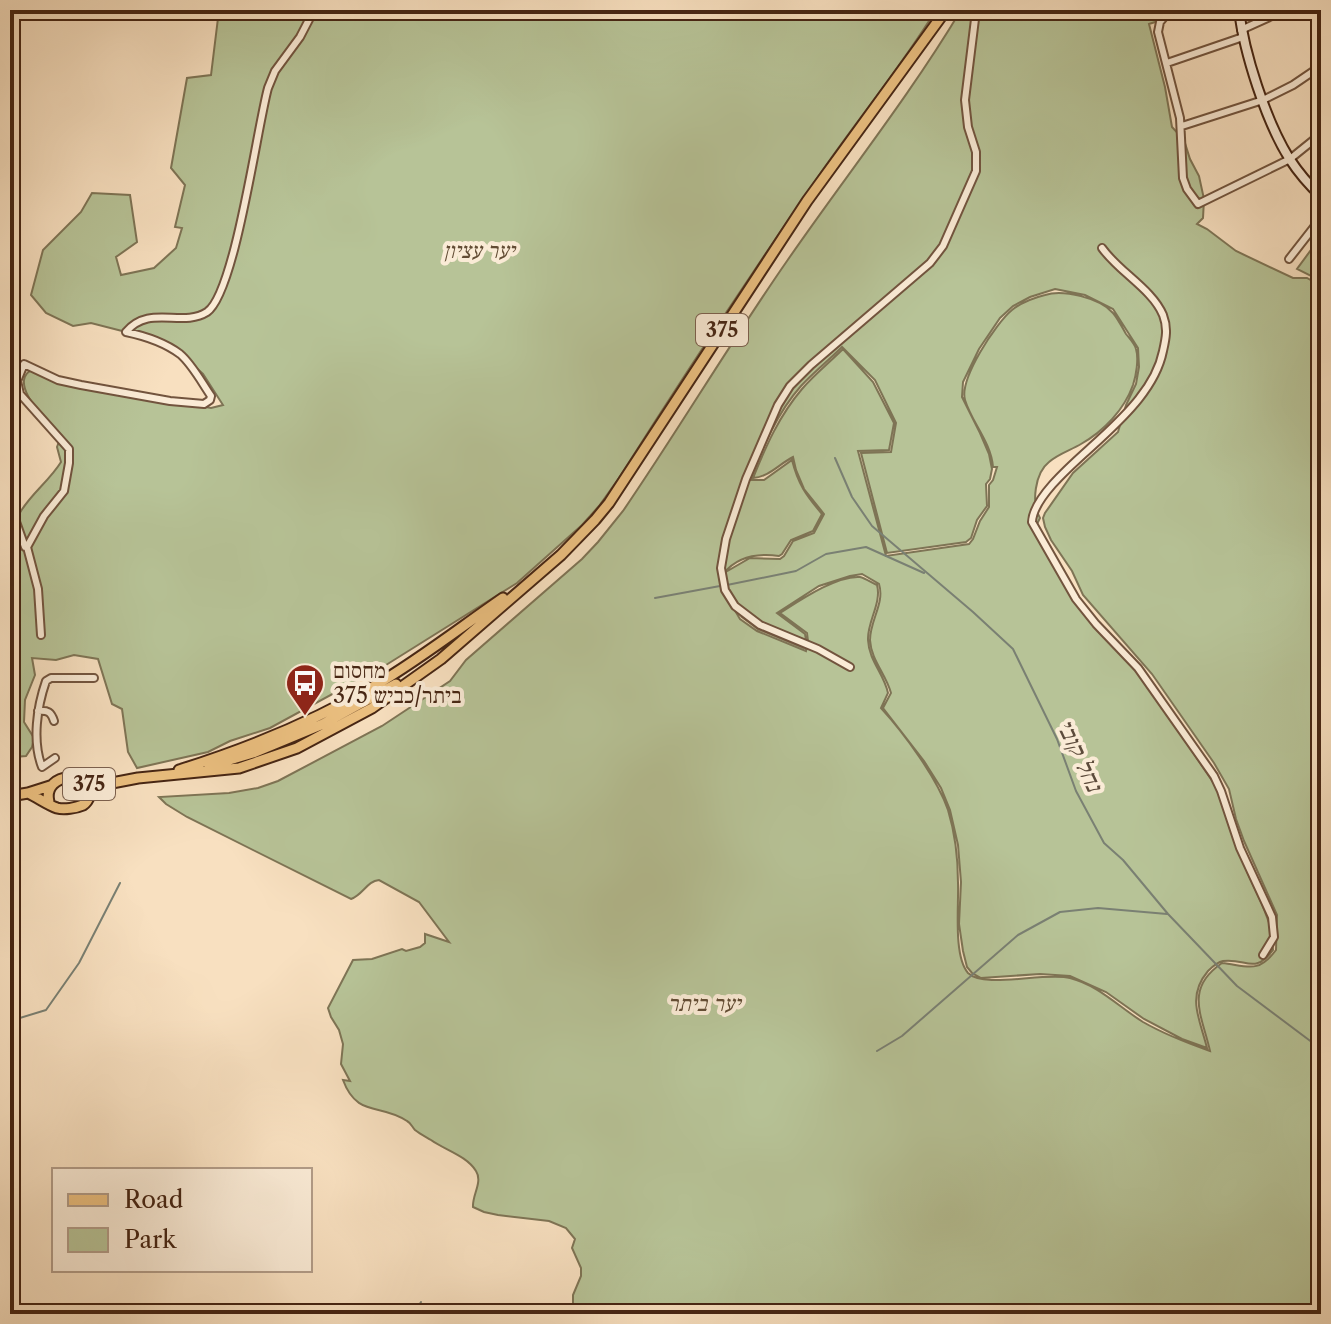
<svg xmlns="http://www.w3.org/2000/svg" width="1331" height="1324" font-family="'Libre Caslon Text','Frank Ruhl Libre',serif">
	<rect width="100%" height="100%" fill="#f8e0c0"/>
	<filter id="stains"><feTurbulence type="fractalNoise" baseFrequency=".0025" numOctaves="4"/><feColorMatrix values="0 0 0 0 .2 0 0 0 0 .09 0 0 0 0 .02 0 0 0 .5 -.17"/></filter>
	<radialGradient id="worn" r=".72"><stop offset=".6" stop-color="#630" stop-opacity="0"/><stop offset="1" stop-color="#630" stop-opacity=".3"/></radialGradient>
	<!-- green -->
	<path fill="#b7c397" stroke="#7e7455" stroke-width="2" fill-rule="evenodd" d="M219 10H936C901 67 858 119 820 174 751 274 684 375 619 478L599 506 582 525 517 583 386 665 270 728 230 741 208 752 137 768 128 752 122 709 112 704 98 659 74 655 56 660 32 658 35 675 25 700 24 722 34 738 32 747 26 756 14 757 10 785V498L21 511C32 493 50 480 61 462L57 447 61 436C49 422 3 381 35 368L75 384 211 408 223 405 203 374 178 351 126 332 91 323 73 326 46 313 31 295 43 250 81 212 92 193 130 195 137 242 116 257 121 275 154 268 176 248 182 228 175 227 185 185 171 168 187 78 211 75Z
		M961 10H1193L1149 24 1165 87 1172 127 1184 140 1190 159 1199 176 1204 199 1203 218 1197 224 1207 229 1236 251 1293 278H1307L1321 286V1314H570L573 1311V1295L581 1276V1268L572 1248 575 1239 566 1228 549 1221 498 1215 484 1212 473 1207C472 1195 483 1182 476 1171 467 1156 445 1150 431 1140 426 1137 420 1134 415 1130 412 1127 411 1123 407 1121 381 1103 357 1118 343 1080L350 1081 341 1064 343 1044 339 1030 331 1017 328 1008 353 960 372 959 402 949 406 951 420 947 425 943V934L449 942 419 902 379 880C367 881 363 895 351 899L187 817 166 804 159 797 229 793 258 788 278 781 382 726 450 681 466 660 582 559 598 542 623 511C679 429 730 343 787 261 845 177 909 97 961 10ZM1055 289 1085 295 1113 309 1138 348 1139 367 1136 384 1126 405 1118 432 1073 473 1045 513 1043 518 1045 527 1051 540 1072 571 1083 595 1152 674 1214 763 1229 789 1236 819 1244 841 1277 915 1276 950C1258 974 1248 966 1222 963 1184 989 1202 1015 1210 1051 1187 1043 1164 1034 1143 1022 1119 1007 1098 985 1070 978 1044 972 984 989 968 973 953 956 959 904 958 883 958 859 955 833 948 810 937 778 904 733 881 708L888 693C884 674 869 661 868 640 867 622 882 603 877 585 872 583 865 578 860 577 837 575 799 601 780 613L807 633 808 641 806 651 757 631 740 619 724 592 742 617 758 629 804 648 806 640 805 634 777 613 819 586 850 576 862 574 879 584C885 603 870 620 870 640 871 660 886 674 891 693L883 708 924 761 941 788 950 810 958 845 961 882 959 924 963 951 967 967 972 973 981 978 1040 974 1070 976 1106 992 1144 1019 1182 1039 1207 1048C1200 1019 1186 997 1208 971 1212 967 1217 962 1223 961 1247 958 1254 975 1273 950L1271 928 1262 904 1248 874 1221 794 1145 681 1097 628 1075 601 1040 543 1035 528 1040 518C1031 503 1035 473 1049 462 1058 454 1071 450 1081 444 1104 431 1124 410 1133 385 1136 376 1139 359 1136 349 1135 344 1129 338 1126 334 1122 327 1118 319 1113 313 1100 298 1063 289 1045 295 1033 298 1022 302 1012 310 996 323 959 379 965 400 972 423 991 442 993 467H997L993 480 989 485V507L980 521 973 539 969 544 886 556 858 451 889 450 894 423 873 382 843 349C830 362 814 375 802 389 779 416 766 446 753 478 769 477 779 464 793 457L796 470 804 489 824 514 814 533 793 541 784 556 780 559 750 558 724 573C738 556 758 553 779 556L782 554 791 540 813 531 822 514C806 495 798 484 792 460L764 480H750C763 447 777 413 801 386 814 372 829 360 842 347L875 380 896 423 891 452 861 453 887 553 966 542 971 538 977 520 987 506 986 484 990 479 992 469 989 454 980 433 962 397 963 382 979 349 1000 318 1013 306 1030 297Z
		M1316 243 1321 245V281L1297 269Z"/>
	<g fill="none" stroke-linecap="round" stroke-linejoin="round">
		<!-- stream -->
		<path stroke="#7a8073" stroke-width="2" d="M835 458 852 497 872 526 973 612 1013 649 1057 739 1076 791 1104 843 1123 860 1168 914 1237 986 1321 1049
			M727 585 796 571 826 554 866 547 924 573
			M655 598 720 586
			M10 1021 46 1010 79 963 120 883
			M877 1051 902 1036 1018 935 1060 912 1098 908 1167 914
			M414 1314 421 1302"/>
		<defs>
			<path id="street" d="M1170 10 1160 22 1158 32 1180 118 1183 178 1187 189 1198 204 1290 159 1321 134
				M1241 30 1285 10
				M1167 63 1243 37
				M1182 126 1263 100 1293 85 1321 66
				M1102 248C1119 272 1152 289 1163 315 1168 328 1166 338 1163 351 1156 386 1126 415 1100 439 1081 457 1033 495 1032 522L1076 599 1096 624 1138 668 1214 776 1221 791 1240 848 1272 917 1274 937 1263 955
				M1289 259 1321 218
				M126 332C149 304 182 328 207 312 235 293 257 128 268 88L275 71 300 37 314 10
				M10 505 25 547H27L38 589 41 635
				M27 547 44 516 64 491 69 463V449L20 394 17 381 24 364 58 380 81 385 170 401 204 404 210 400 211 396C202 383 192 364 180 354 164 342 145 336 126 332
				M850 667 818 649 760 625 735 606 725 590 721 568 726 539 746 479 778 405 790 386 811 365 930 263 943 246 976 171V152L968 127 965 100 976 11
				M38 711C48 710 51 712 54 721
				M55 758 42 767C32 741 37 707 46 681L51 678H94"/>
			<path id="secondary" d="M1239 10C1244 53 1266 121 1289 158 1298 172 1309 185 1321 196"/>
			<path id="primary" d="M972 10 976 11
				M209 766 253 753 323 724 396 684
				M179 770C246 749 315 721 376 685 420 659 461 627 503 598
				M91 787 138 778 239 768 297 748 372 708 441 659 561 555 595 520 609 503 807 201 946 10
				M28 793C37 797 48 805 57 808 64 810 76 808 83 805 86 803 89 798 90 795 98 771 41 770 49 802
				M10 796 28 793 50 786"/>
		</defs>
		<!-- street casing -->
		<use href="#street" stroke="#72543e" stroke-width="10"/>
		<!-- secondary casing -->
		<use href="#secondary" stroke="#462513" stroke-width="12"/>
		<!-- primary casing -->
		<use href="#primary" stroke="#462513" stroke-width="13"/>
		<!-- street -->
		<use href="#street" stroke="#faebd6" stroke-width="6"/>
		<!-- secondary -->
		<use href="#secondary" stroke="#faebd6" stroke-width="8"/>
		<!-- primary -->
		<use href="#primary" stroke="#ecc080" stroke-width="9"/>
	</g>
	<!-- icons -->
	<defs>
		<symbol id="bus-pin" viewBox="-11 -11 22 30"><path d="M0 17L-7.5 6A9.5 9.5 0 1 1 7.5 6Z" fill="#8f2418" stroke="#faebd6"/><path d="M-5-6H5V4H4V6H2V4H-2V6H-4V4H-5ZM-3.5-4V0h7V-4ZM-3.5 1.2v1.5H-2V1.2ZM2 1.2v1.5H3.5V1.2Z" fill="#fff"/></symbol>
	</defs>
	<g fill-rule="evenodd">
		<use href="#bus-pin" x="283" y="661" width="44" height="60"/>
	</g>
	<g text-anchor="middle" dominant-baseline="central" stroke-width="8" stroke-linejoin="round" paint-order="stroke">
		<!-- shield labels -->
		<g fill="#faebd6" stroke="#7c604e" stroke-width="2">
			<rect x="696" y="314" width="52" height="32" rx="6"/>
			<rect x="63" y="768" width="52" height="32" rx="6"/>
		</g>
		<g font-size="20" font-weight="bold" fill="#462513">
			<text x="722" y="330">375</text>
			<text x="89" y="784">375</text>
		</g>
		<!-- park labels -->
		<g font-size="22" font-style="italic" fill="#624c34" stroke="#faebd6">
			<text x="479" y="250">יער עציון</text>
			<text x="704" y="1003">יער ביתר</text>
		</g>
		<!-- poi labels -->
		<g font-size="22" fill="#462513" stroke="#faebd6" text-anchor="start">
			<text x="333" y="670">מחסום<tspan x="333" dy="25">ביתר/כביש 375</tspan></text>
		</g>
		<!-- water labels -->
		<g font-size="24" font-style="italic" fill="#5c4b3b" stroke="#faebd6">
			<text transform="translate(1080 755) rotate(65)">נחל קובי</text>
		</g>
	</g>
	<!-- margin -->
	<rect width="1331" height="1324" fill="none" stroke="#f8e0c0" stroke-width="40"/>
	<rect x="12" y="12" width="1307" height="1300" fill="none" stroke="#462513" stroke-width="4"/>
	<rect x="20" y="20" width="1291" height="1284" fill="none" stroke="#462513" stroke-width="2"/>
	<!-- legend -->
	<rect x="52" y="1168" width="260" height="104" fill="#faebd6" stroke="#b29c88" stroke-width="2"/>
	<rect x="68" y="1194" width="40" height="12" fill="#ecc080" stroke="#b29c88" stroke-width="2"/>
	<text x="124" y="1208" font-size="24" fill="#462513">Road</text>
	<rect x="68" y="1228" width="40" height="24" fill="#b7c397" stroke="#b29c88" stroke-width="2"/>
	<text x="124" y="1248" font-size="24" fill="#462513">Park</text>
	<rect width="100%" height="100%" filter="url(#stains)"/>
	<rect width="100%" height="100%" fill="url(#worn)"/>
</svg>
